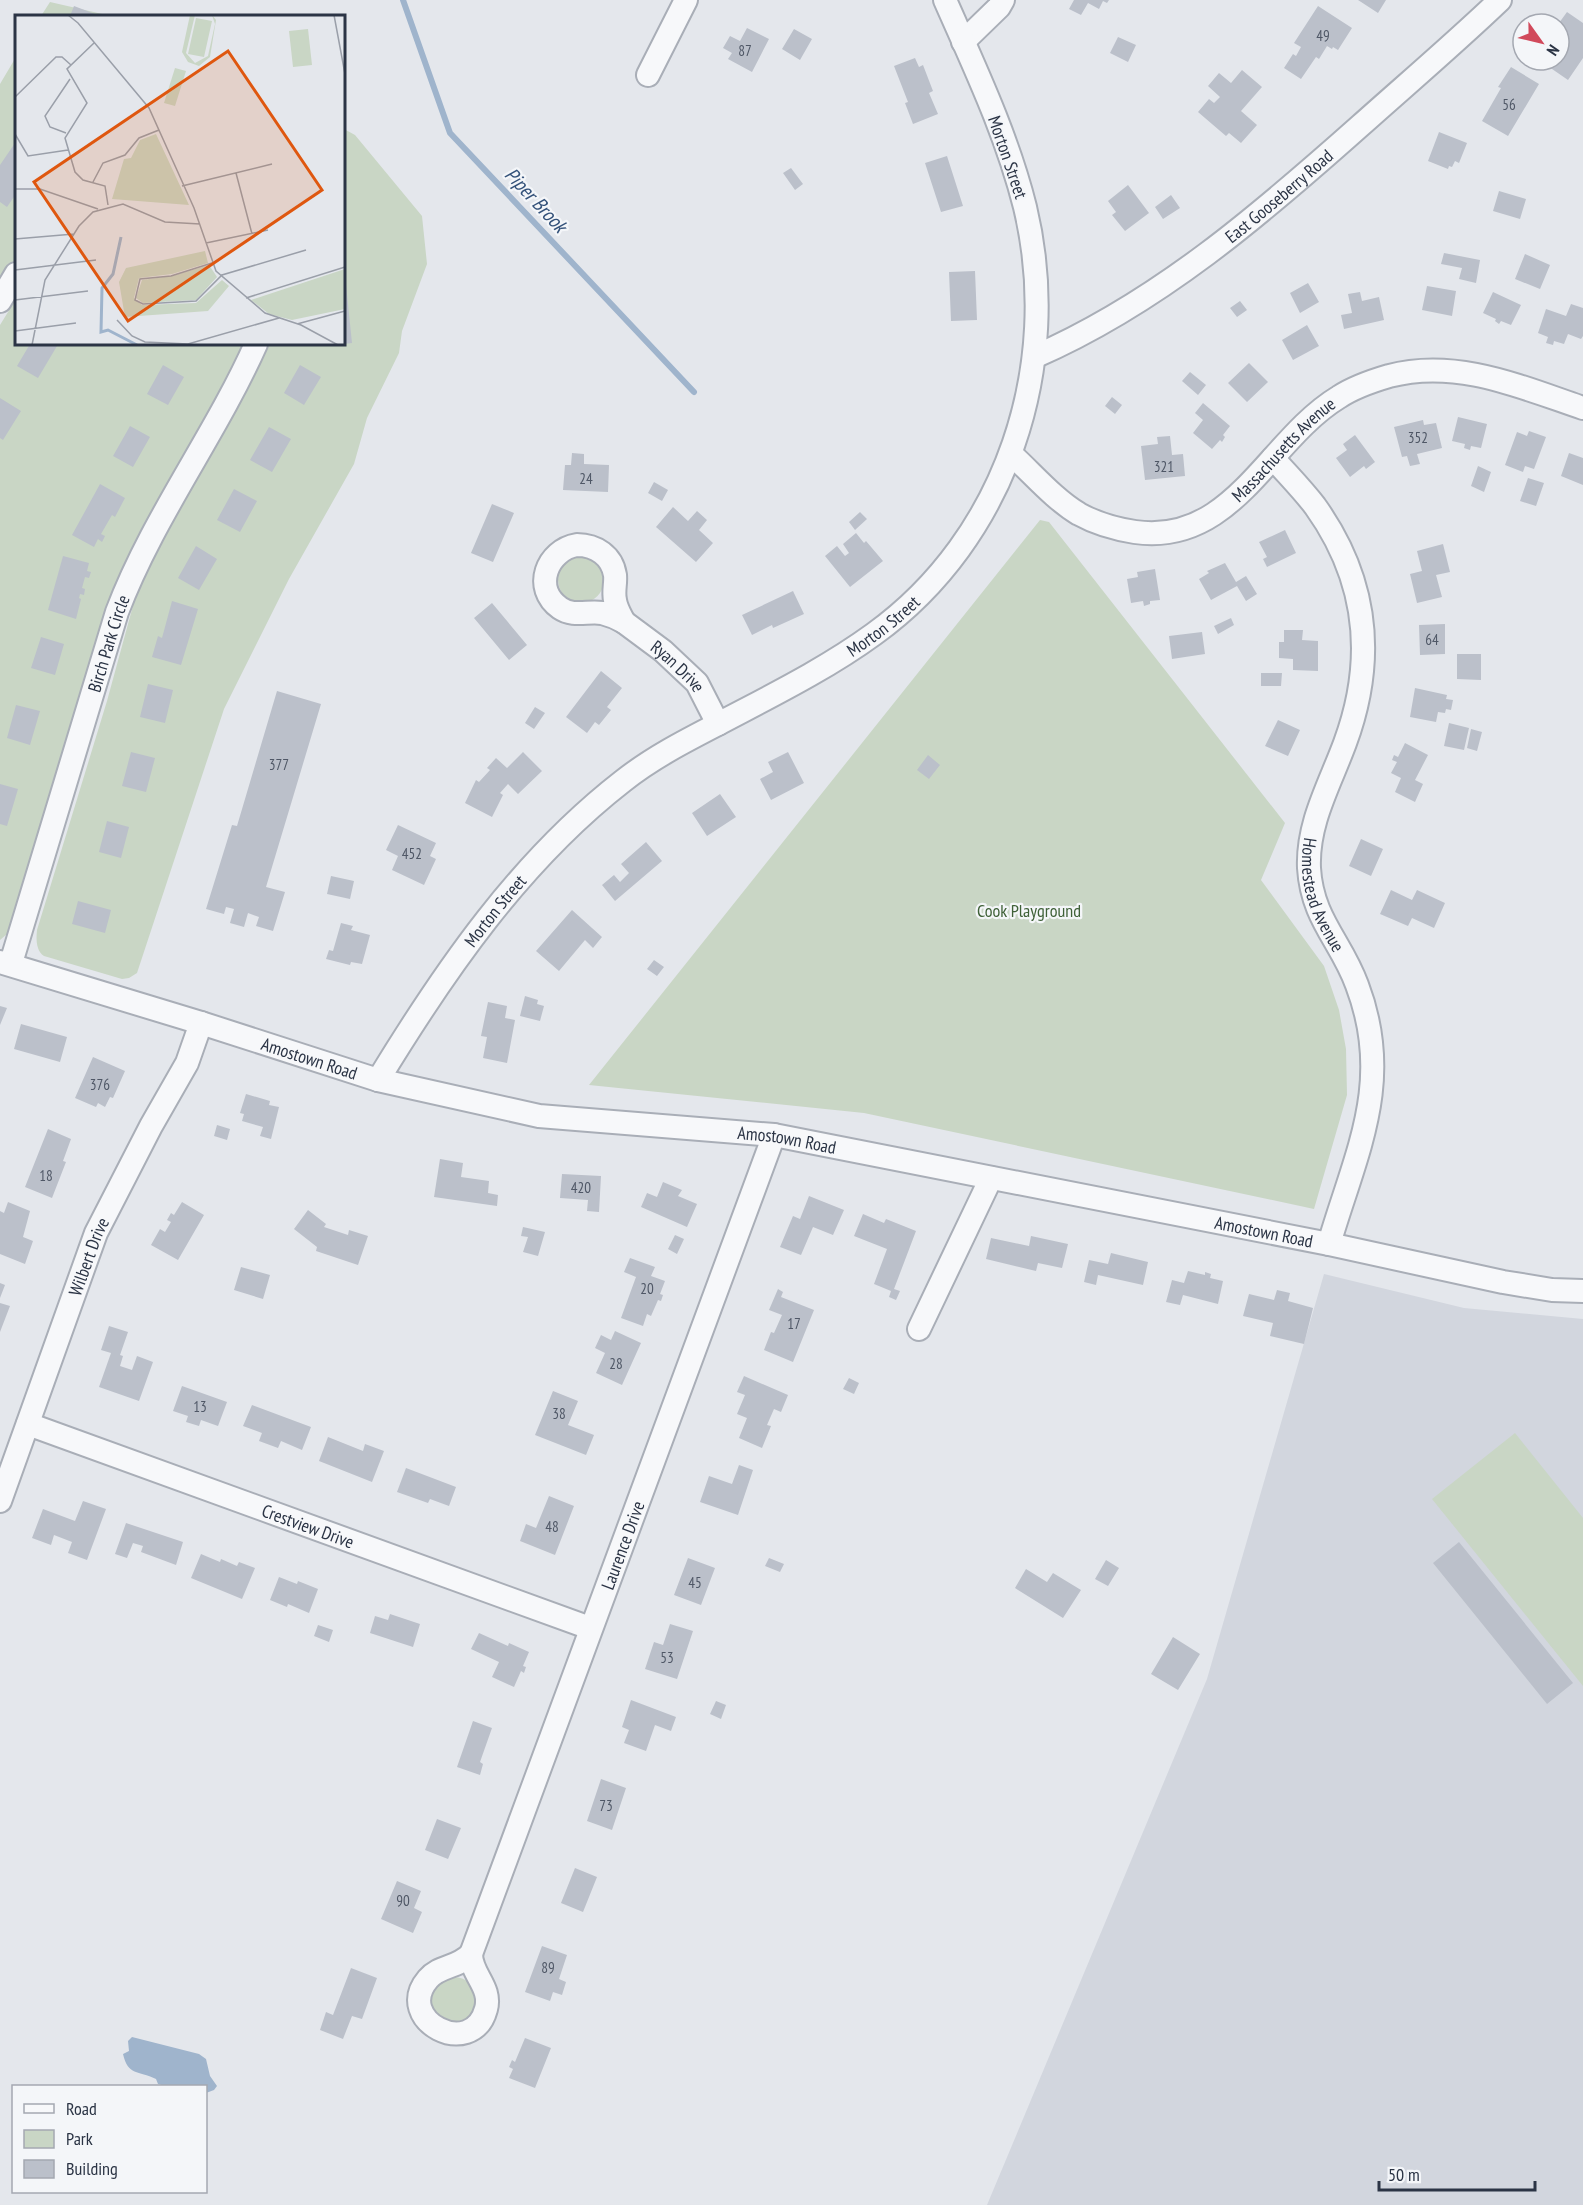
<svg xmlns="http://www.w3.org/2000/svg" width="1583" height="2205" font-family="'PT Sans Narrow',sans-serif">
	<rect width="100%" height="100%" fill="#e4e7ec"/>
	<!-- built -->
	<path fill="#d2d6de" d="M1324 1274 1464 1308 1583 1319V2205H987L1207 1679Z"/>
	<!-- green -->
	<path fill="#c9d6c5" d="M50 2 111 16H41Z
		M16 57V257L0 284V84Z
		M344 129 355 135 422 216 427 264 402 331 399 353 367 418 354 464 289 579 224 709 137 973 129 978 122 979 44 956C36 951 36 939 37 930L107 701 134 602 148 568 270 344H344Z
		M16 299V344H246L135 545 14 928 0 940V325Z
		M1040 520 1049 522 1285 823 1261 880 1324 966 1339 1010 1346 1049 1347 1095 1314 1209 864 1113 589 1085Z
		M558 580a23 23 0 1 1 46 0a23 23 0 1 1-46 0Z
		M1515 1433 1583 1518V1686L1432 1499Z
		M431 2000a23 23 0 1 1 46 0a23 23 0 1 1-46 0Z"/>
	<!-- water -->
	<path fill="#9fb4cc" d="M132 2037 199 2054 206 2059 210 2076 217 2086 214 2090 206 2093V2086H165L158 2084 156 2079C138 2070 128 2076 123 2054L129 2051 128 2041Z"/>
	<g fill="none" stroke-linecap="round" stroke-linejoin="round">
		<!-- stream -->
		<path stroke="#9fb4cc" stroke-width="6" d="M403 0 450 133 694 392"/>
	</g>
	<!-- building -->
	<path fill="#bbc0ca" d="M1074 0H1109L1107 3 1103 1 1099 9 1088 3 1081 15 1069 9Z
		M1358 0H1386L1378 13Z
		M74 6 95 14 94 16H70Z
		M1318 6 1352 28 1338 50 1333 47 1332 49 1327 46 1319 59 1316 57 1301 79 1284 68 1293 54 1296 56 1301 47 1294 43Z
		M1567 12 1583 23V58L1568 80 1539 60H1559V23Z
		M747 28 769 39 752 72 728 59 732 53 723 48 730 36 740 41Z
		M794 29 812 39 800 60 782 49Z
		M1118 37 1136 45 1128 62 1110 53Z
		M915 58 919 67 923 65 933 91 929 93 938 114 913 124 905 103 908 102 894 66Z
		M1511 67 1539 84 1508 136 1482 121 1501 88 1498 87Z
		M1242 70 1262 87 1241 111 1257 125 1241 143 1229 133 1226 136 1198 112 1209 99 1214 103 1220 97 1208 86 1219 73 1231 83Z
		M1439 132 1467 143 1459 163 1455 161 1452 167 1449 166 1448 169 1428 161Z
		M15 143 16 194 7 207 0 202V165Z
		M947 156 963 206 941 212 925 163Z
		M791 168 803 184 795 190 783 173Z
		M1128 185 1149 213 1125 231 1112 215 1116 212 1108 201Z
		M1499 191 1526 199 1520 219 1493 211Z
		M1171 195 1180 208 1163 219 1155 207Z
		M1444 253 1480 260 1476 283 1459 279 1462 268 1441 264Z
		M1525 254 1550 265 1540 289 1515 279Z
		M975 271 977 320 951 321 949 272Z
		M1308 283 1319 302 1300 313 1290 293Z
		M344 285H346L352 343 344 344Z
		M1427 286 1456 291 1452 316 1422 310Z
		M1360 292 1362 301 1379 297 1384 320 1344 329 1341 315 1352 313 1348 294Z
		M1493 292 1521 305 1511 325 1501 321 1499 324 1495 321 1496 319 1483 313Z
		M1240 301 1247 310 1237 317 1230 308Z
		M1571 304 1583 308V336L1581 339 1568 334 1564 344 1554 341 1553 345 1546 343 1548 337 1538 333 1546 309 1566 316Z
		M1307 325 1319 346 1293 360 1282 340Z
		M30 344H52L57 346 38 378 17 366Z
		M1249 363 1268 382 1247 402 1228 383Z
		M163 365 184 377 168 405 147 394Z
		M300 365 321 377 304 405 284 393Z
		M1190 372 1206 385 1198 395 1182 381Z
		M1112 397 1122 405 1115 414 1105 406Z
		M0 398 21 411 3 440 0 438Z
		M1203 403 1230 426 1223 435 1225 437 1222 442 1220 440 1212 449 1193 433 1203 420 1195 413Z
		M1458 417 1487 424 1481 448 1471 446 1470 450 1464 448 1465 444 1452 441Z
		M1423 420 1424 425 1436 423 1442 448 1417 454 1420 464 1410 466 1407 456 1402 457 1394 427Z
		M130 426 150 437 133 467 113 456Z
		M269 427 291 439 272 472 250 460Z
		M1529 431 1546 437 1534 469 1525 466 1523 472 1505 465 1517 432 1527 436Z
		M1355 435 1375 462 1366 469 1364 466 1350 477 1336 458 1347 450 1343 444Z
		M1170 436 1172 455 1183 454 1185 476 1145 480 1141 446 1158 444 1157 437Z
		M572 453 584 454V464L609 465 608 492 563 490 565 465H571Z
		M1569 453 1583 458V485L1561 476Z
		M1478 466 1491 472 1484 492 1471 486Z
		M1528 478 1544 483 1536 506 1520 501Z
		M654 482 668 490 662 501 648 493Z
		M100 484 125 498 115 517 112 515 101 534 105 536 102 542 98 539 94 547 72 535Z
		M234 489 257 501 240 532 217 520Z
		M492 504 514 513 493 562 471 553Z
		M673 507 688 521 697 511 707 520 699 530 713 543 696 562 656 527Z
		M860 512 867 519 855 530 849 522Z
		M1285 530 1296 553 1267 567 1263 559 1267 557 1259 542Z
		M856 533 864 543 866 541 883 561 850 587 825 556 837 546 845 556 849 553 843 544Z
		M1443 544 1450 572 1436 575 1442 597 1417 603 1410 574 1422 571 1417 551Z
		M196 546 217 559 199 590 178 578Z
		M63 556 89 563 87 571 91 572 89 578 85 577 82 588 85 589 84 595 80 594 79 598 81 599 76 619 48 610Z
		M1225 563 1236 582 1246 576 1257 594 1246 601 1237 586 1211 600 1199 579 1209 573 1207 571Z
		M1155 569 1160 600 1150 601V604L1144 606 1143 601 1131 603 1127 579 1138 577 1137 572Z
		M793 591 804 614 773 628 772 625 752 635 742 615Z
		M172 601 198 609 181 665 152 657 158 636 162 638Z
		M492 603 527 645 509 660 474 618Z
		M1231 618 1234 625 1218 634 1214 626Z
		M1445 624V654L1420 655 1419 625Z
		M1284 630H1303L1302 640 1318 641V671L1293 670V659L1279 658V642H1284Z
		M1202 632 1205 654 1172 659 1169 636Z
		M41 637 64 644 55 675 31 668Z
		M1457 654H1481V680L1457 679Z
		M601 671 622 688 607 707 611 710 599 725 595 722 587 733 566 717Z
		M1261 673H1282L1281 686H1261Z
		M148 684 173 690 165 723 140 717Z
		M1415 688 1447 695 1446 699 1453 700 1451 710 1446 709 1445 713 1438 712 1436 722 1410 717Z
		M277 691 321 704 266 887 285 892 273 931 256 926 259 917 248 913 244 927 230 923 234 909 226 907 224 914 206 909 232 825 237 826Z
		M16 705 40 711 30 745 7 738Z
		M535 707 545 713 534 729 525 723Z
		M1278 720 1300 730 1288 756 1265 746Z
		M1449 723 1469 728 1464 750 1444 746Z
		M1471 729 1482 732 1477 751 1467 748Z
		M1405 743 1428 755 1415 780 1423 784 1415 802 1395 792 1401 778 1391 773 1397 762 1392 760 1394 755 1398 757Z
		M131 752 155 758 146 792 122 786Z
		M523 752 542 771 518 794 508 784 500 793 503 795 492 817 465 803 476 780 479 782 490 770 487 768 496 758 507 768Z
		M788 752 804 783 771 800 760 779 773 772 768 762Z
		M928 755 940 765 929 779 917 770Z
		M0 784 18 789 7 826 0 824Z
		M720 794 736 817 707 836 692 813Z
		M107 821 129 827 121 858 99 852Z
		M398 825 436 843 430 856 436 859 424 885 392 870 398 856 386 850Z
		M1361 839 1383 849 1371 876 1349 866Z
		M646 842 662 861 615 901 602 885 614 875 620 882 629 873 621 864Z
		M331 876 354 881 350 899 327 894Z
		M1391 890 1412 900 1417 890 1445 903 1434 928 1412 918 1408 926 1380 914Z
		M78 901 111 910 105 933 72 924Z
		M572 910 602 937 593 948 585 940 559 971 536 951Z
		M341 923 353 926 351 930 370 935 362 964 351 962 350 965 326 959 329 950 333 951Z
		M654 960 664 967 657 976 647 969Z
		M525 996 538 1000 537 1004 544 1006 540 1021 520 1016Z
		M488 1002 507 1006 505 1018 515 1020 507 1063 483 1058 487 1037 481 1036Z
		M0 1006 7 1008 0 1025Z
		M21 1024 67 1037 60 1062 14 1049Z
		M93 1057 125 1071 113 1098 110 1097 105 1107 98 1103 96 1107 75 1098Z
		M246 1094 270 1101 269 1105 279 1107 271 1139 260 1136 263 1127 242 1121 244 1114 240 1113Z
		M217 1125 230 1129 227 1140 214 1136Z
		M48 1129 71 1139 63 1161 66 1162 52 1198 25 1187Z
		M440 1159 463 1163 461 1177 489 1181 488 1193 498 1195 497 1206 434 1197Z
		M562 1174 601 1176 599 1212 587 1211 588 1200 560 1198Z
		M663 1182 682 1190 678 1196 697 1204 687 1227 641 1207 647 1193 657 1197Z
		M809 1196 844 1210 833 1235 813 1227 801 1255 780 1247 793 1216 800 1219Z
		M8 1202 30 1211 23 1237 33 1241 25 1264 0 1254V1211L4 1213Z
		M182 1202 204 1215 178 1260 151 1245 160 1229 165 1232 171 1222 167 1220 171 1213 174 1215Z
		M308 1210 326 1224 324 1227 348 1235 349 1230 368 1236 358 1265 316 1251 317 1247 294 1229Z
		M863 1214 884 1223 886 1219 916 1231 894 1289 900 1291 896 1300 889 1297 891 1291 874 1284 887 1249 854 1236Z
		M523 1227 545 1232 538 1256 523 1252 528 1237 521 1236Z
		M675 1235 684 1239 677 1254 668 1249Z
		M1031 1236 1068 1244 1062 1268 1038 1263 1036 1271 986 1259 991 1238 1029 1246Z
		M1111 1253 1148 1262 1143 1285 1098 1275 1096 1285 1084 1282 1089 1260 1108 1264Z
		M630 1258 655 1267 651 1276 665 1281 660 1294 663 1295 661 1301 658 1300 651 1316 647 1314 643 1326 621 1318 636 1277 624 1272Z
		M241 1267 270 1275 263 1299 234 1290Z
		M1188 1271 1205 1275V1272L1211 1274 1210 1278 1223 1281 1218 1304 1183 1295 1180 1305 1166 1302 1172 1280 1184 1283Z
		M0 1283 5 1285 0 1298Z
		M778 1289 783 1292 781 1297 814 1310 793 1362 764 1350 771 1332 774 1333 782 1315 769 1310Z
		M1277 1290 1290 1293 1288 1301 1313 1308 1304 1344 1270 1336 1273 1323 1243 1316 1249 1294 1274 1300Z
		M0 1303 10 1306 0 1332Z
		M109 1326 128 1332 120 1355 123 1356 120 1366 132 1370 137 1356 153 1362 139 1401 99 1387 111 1353 101 1350Z
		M615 1331 641 1343 622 1385 596 1373 605 1353 595 1348 601 1335 611 1340Z
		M744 1376 788 1395 781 1412 774 1409 767 1425 771 1426 762 1448 739 1438 747 1418 737 1414 745 1395 737 1392Z
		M849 1378 859 1383 854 1394 843 1389Z
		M182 1386 227 1402 218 1426 201 1420 199 1426 186 1422 188 1416 173 1411Z
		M553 1391 578 1401 568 1425 594 1435 586 1455 535 1435Z
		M252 1405 311 1427 302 1450 281 1441 278 1448 259 1441 262 1433 243 1426Z
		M328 1437 363 1451 365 1444 384 1451 372 1482 319 1461Z
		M739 1465 753 1470 738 1515 700 1502 709 1476 732 1484Z
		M406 1468 456 1487 449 1506 430 1499 428 1503 397 1492Z
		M549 1496 574 1506 555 1555 520 1541 526 1524 536 1528Z
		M83 1501 106 1509 87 1560 68 1553 72 1542 54 1535 51 1545 32 1538 43 1509 75 1521Z
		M126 1523 183 1542 176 1565 141 1552 143 1546 133 1543 127 1558 115 1554Z
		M1459 1542 1573 1683 1547 1704 1433 1563Z
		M201 1554 220 1562 221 1559 237 1566 239 1562 255 1568 242 1599 191 1578Z
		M688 1558 715 1568 701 1605 674 1595Z
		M769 1558 784 1564 780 1572 765 1566Z
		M1106 1560 1119 1568 1108 1586 1095 1579Z
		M1026 1569 1047 1582 1053 1573 1081 1590 1063 1618 1015 1588Z
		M279 1577 297 1584 298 1581 318 1589 309 1613 288 1604 287 1607 270 1600Z
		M390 1614 420 1624 413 1647 370 1633 375 1616 388 1620Z
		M670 1624 693 1631 677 1679 645 1669 654 1642 663 1645Z
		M318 1625 333 1630 329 1642 314 1636Z
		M479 1633 508 1646 509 1643 529 1652 523 1666 526 1667 524 1673 521 1671 514 1687 492 1677 499 1662 471 1649Z
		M1173 1637 1200 1654 1178 1690 1151 1674Z
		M631 1700 676 1717 671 1731 655 1725 646 1751 624 1743 629 1730 622 1727Z
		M716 1701 726 1705 721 1719 710 1714Z
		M473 1721 492 1728 480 1762 483 1764 480 1775 457 1767Z
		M601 1779 626 1788 612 1830 587 1821Z
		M437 1819 461 1828 448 1859 425 1850Z
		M575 1868 597 1877 583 1912 561 1903Z
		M397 1881 421 1891 414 1908 422 1912 413 1933 381 1919Z
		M542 1946 567 1955 559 1979 566 1982 562 1995 553 1992 550 2001 525 1992Z
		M351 1968 377 1978 362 2019 352 2016 343 2039 320 2030 326 2012 333 2015Z
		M525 2038 551 2048 535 2088 509 2078 513 2069 509 2067 512 2060 515 2062Z"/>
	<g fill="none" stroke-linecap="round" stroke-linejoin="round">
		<defs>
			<g id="minor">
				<path d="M963 42 999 7 1003 0"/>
				<path d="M648 75 686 0"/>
				<path d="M0 301 16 274"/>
				<path id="s1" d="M1034 357C1158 303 1261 214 1361 125 1408 83 1455 43 1500 0"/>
				<path id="s2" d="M1011 454C1033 474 1054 499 1079 514 1097 524 1115 529 1135 532 1233 546 1268 440 1339 397 1354 387 1372 381 1389 376 1456 358 1521 387 1583 408"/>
				<path id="s3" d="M1273 458C1287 474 1302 489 1315 506 1368 580 1376 659 1345 743 1330 784 1307 823 1309 868 1312 919 1341 941 1357 985 1394 1082 1356 1152 1329 1244"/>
				<path d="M577 545C596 545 612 556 615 575 616 583 613 591 615 600 616 608 620 614 624 622 617 618 610 615 602 613 587 611 573 617 560 608 532 588 547 550 577 545Z"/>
				<path id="s4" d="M624 622 663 651 697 683 718 724"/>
				<path id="s5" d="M0 962 201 1023 378 1080 539 1116 774 1135 1329 1244 1503 1282 1552 1290 1583 1291"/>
				<path id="s6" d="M11 963 117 612C153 517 215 436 256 344"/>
				<path id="s7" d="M378 1080C445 970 520 861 623 781 652 758 685 741 718 724 771 696 826 669 874 634 1007 538 1063 365 1025 207 1007 135 975 68 945 0"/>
				<path d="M919 1329 991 1178"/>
				<path id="s8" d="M28 1424 590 1628"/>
				<path id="s9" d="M0 1501 96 1233 151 1126 187 1063 201 1023"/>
				<path id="s10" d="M471 1954 774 1135"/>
				<path d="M471 1954C471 1975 492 1987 486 2009 472 2061 393 2020 428 1979 440 1965 456 1969 471 1954Z"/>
			</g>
		</defs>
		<!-- minor casing -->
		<use href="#minor" stroke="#a9aeb7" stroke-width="26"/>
		<!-- minor -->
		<use href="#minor" stroke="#f7f8fa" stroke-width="22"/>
	</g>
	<g text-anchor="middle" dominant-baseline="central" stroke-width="4.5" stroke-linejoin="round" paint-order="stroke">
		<!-- number labels -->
		<g font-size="15" fill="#4f5766">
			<text x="1323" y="35">49</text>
			<text x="745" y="50">87</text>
			<text x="1509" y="104">56</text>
			<text x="1418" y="437">352</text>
			<text x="1164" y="466">321</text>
			<text x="586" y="478">24</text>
			<text x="1432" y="639">64</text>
			<text x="279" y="764">377</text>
			<text x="412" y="853">452</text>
			<text x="100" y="1084">376</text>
			<text x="46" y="1175">18</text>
			<text x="581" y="1187">420</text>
			<text x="647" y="1288">20</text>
			<text x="794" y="1323">17</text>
			<text x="616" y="1363">28</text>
			<text x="200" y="1406">13</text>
			<text x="559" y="1413">38</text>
			<text x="552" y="1526">48</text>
			<text x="695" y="1582">45</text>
			<text x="667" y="1657">53</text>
			<text x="606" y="1805">73</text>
			<text x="403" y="1900">90</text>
			<text x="548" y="1967">89</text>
		</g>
		<!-- street labels -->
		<g font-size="18" fill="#2b3445" stroke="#f4f6f9">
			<text transform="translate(1008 157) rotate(71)">Morton Street</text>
			<text stroke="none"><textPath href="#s1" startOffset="294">East Gooseberry Road</textPath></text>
			<text stroke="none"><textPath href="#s2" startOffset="328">Massachusetts Avenue</textPath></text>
			<text stroke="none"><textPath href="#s7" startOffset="692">Morton Street</textPath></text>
			<text stroke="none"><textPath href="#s6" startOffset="334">Birch Park Circle</textPath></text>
			<text stroke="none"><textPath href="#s4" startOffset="70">Ryan Drive</textPath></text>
			<text stroke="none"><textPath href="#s3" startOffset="474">Homestead Avenue</textPath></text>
			<text stroke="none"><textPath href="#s7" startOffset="206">Morton Street</textPath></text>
			<text stroke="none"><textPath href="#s5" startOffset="324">Amostown Road</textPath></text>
			<text stroke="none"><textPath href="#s5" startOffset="810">Amostown Road</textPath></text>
			<text stroke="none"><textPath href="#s5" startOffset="1296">Amostown Road</textPath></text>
			<text stroke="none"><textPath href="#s9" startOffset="260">Wilbert Drive</textPath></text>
			<text stroke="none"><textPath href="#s8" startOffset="298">Crestview Drive</textPath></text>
			<text stroke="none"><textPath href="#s10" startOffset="436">Laurence Drive</textPath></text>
		</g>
		<!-- park labels -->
		<g font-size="18" fill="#3f6138" stroke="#f4f6f9">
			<text x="1029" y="910">Cook Playground</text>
		</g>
		<!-- water labels -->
		<g font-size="20" font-style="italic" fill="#34527a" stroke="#f4f6f9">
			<text transform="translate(536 200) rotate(47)">Piper Brook</text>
		</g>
	</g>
	<!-- overview -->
	<g transform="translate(15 15)">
		<rect width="330" height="330" fill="#e4e7ec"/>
		<path d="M175 0H180L171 38 180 48 193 41 200 9 197 0 201 5 195 42 184 51 173 47 167 37ZM181 3 197 6 189 42 173 39ZM293 14 297 50 278 52 274 16ZM160 53 171 56 160 91 149 88ZM141 119 174 190 97 184 109 144 116 143 125 125ZM190 236 193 248 157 259 124 263 119 283 127 290 181 288 207 265 214 271 193 296 110 302 104 267 111 253ZM194 250 202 262 181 285 128 288 121 283 127 265 157 261ZM330 254V294L277 305 254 299 236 285Z" fill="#c9d6c5"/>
		<path fill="none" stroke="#9fb4cc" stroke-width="3" d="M106 222 98 259 87 273 86 317 93 315 122 330"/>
		<path fill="none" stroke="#9a9fa9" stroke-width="1.5" d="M53 0 63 8 134 93 179 193 201 256 250 298 286 310 323 330M319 0 330 59M79 28 52 54 72 88 50 123 60 157 68 165 90 171 93 190M0 82 41 42H47L56 50M51 118 35 112 30 101 55 64M0 119 13 141 53 135M221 158 237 219M78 167 88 148 110 140 124 123 144 115M167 171 257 149M0 174H25L83 194M0 224 59 219M191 228 253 215M197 248 156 261 125 264 120 285 128 289 181 286 207 260 291 235M0 255 81 245M231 283 330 252M0 285 73 276M102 305 117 321 130 327 173 329 264 303M282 309 330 296M0 316 61 308M17 330 30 265 64 211 78 197 108 189 150 207 185 209"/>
		<path fill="#df570f" fill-opacity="0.15" stroke="#df570f" stroke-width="3" d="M213 36 307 175 113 306 19 167Z"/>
		<rect width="330" height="330" fill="none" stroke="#2b3445" stroke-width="3"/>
	</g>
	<!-- legend -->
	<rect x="12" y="2085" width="195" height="108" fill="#f4f6f9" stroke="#a4a8b1" stroke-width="1.5"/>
	<rect x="24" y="2104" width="30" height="9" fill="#f7f8fa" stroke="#a4a8b1" stroke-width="1.5"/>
	<text x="66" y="2115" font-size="18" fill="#2b3445">Road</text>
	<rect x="24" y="2130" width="30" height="18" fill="#c9d6c5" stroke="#a4a8b1" stroke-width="1.5"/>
	<text x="66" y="2145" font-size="18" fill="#2b3445">Park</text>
	<rect x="24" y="2160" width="30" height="18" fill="#bbc0ca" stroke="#a4a8b1" stroke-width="1.5"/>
	<text x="66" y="2175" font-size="18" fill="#2b3445">Building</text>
	<!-- north arrow -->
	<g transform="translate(1541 42) rotate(124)"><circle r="28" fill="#f4f6f9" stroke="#a4a8b1" stroke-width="1.5"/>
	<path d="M0-4.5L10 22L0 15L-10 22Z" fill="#d1495b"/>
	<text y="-9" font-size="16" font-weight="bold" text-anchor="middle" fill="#2b3445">N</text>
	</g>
	<!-- scale -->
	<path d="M1379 2181v9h156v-9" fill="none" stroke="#2b3445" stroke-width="3"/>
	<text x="1388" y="2181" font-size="18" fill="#2b3445" stroke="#f4f6f9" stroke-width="4.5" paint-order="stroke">50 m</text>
</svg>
